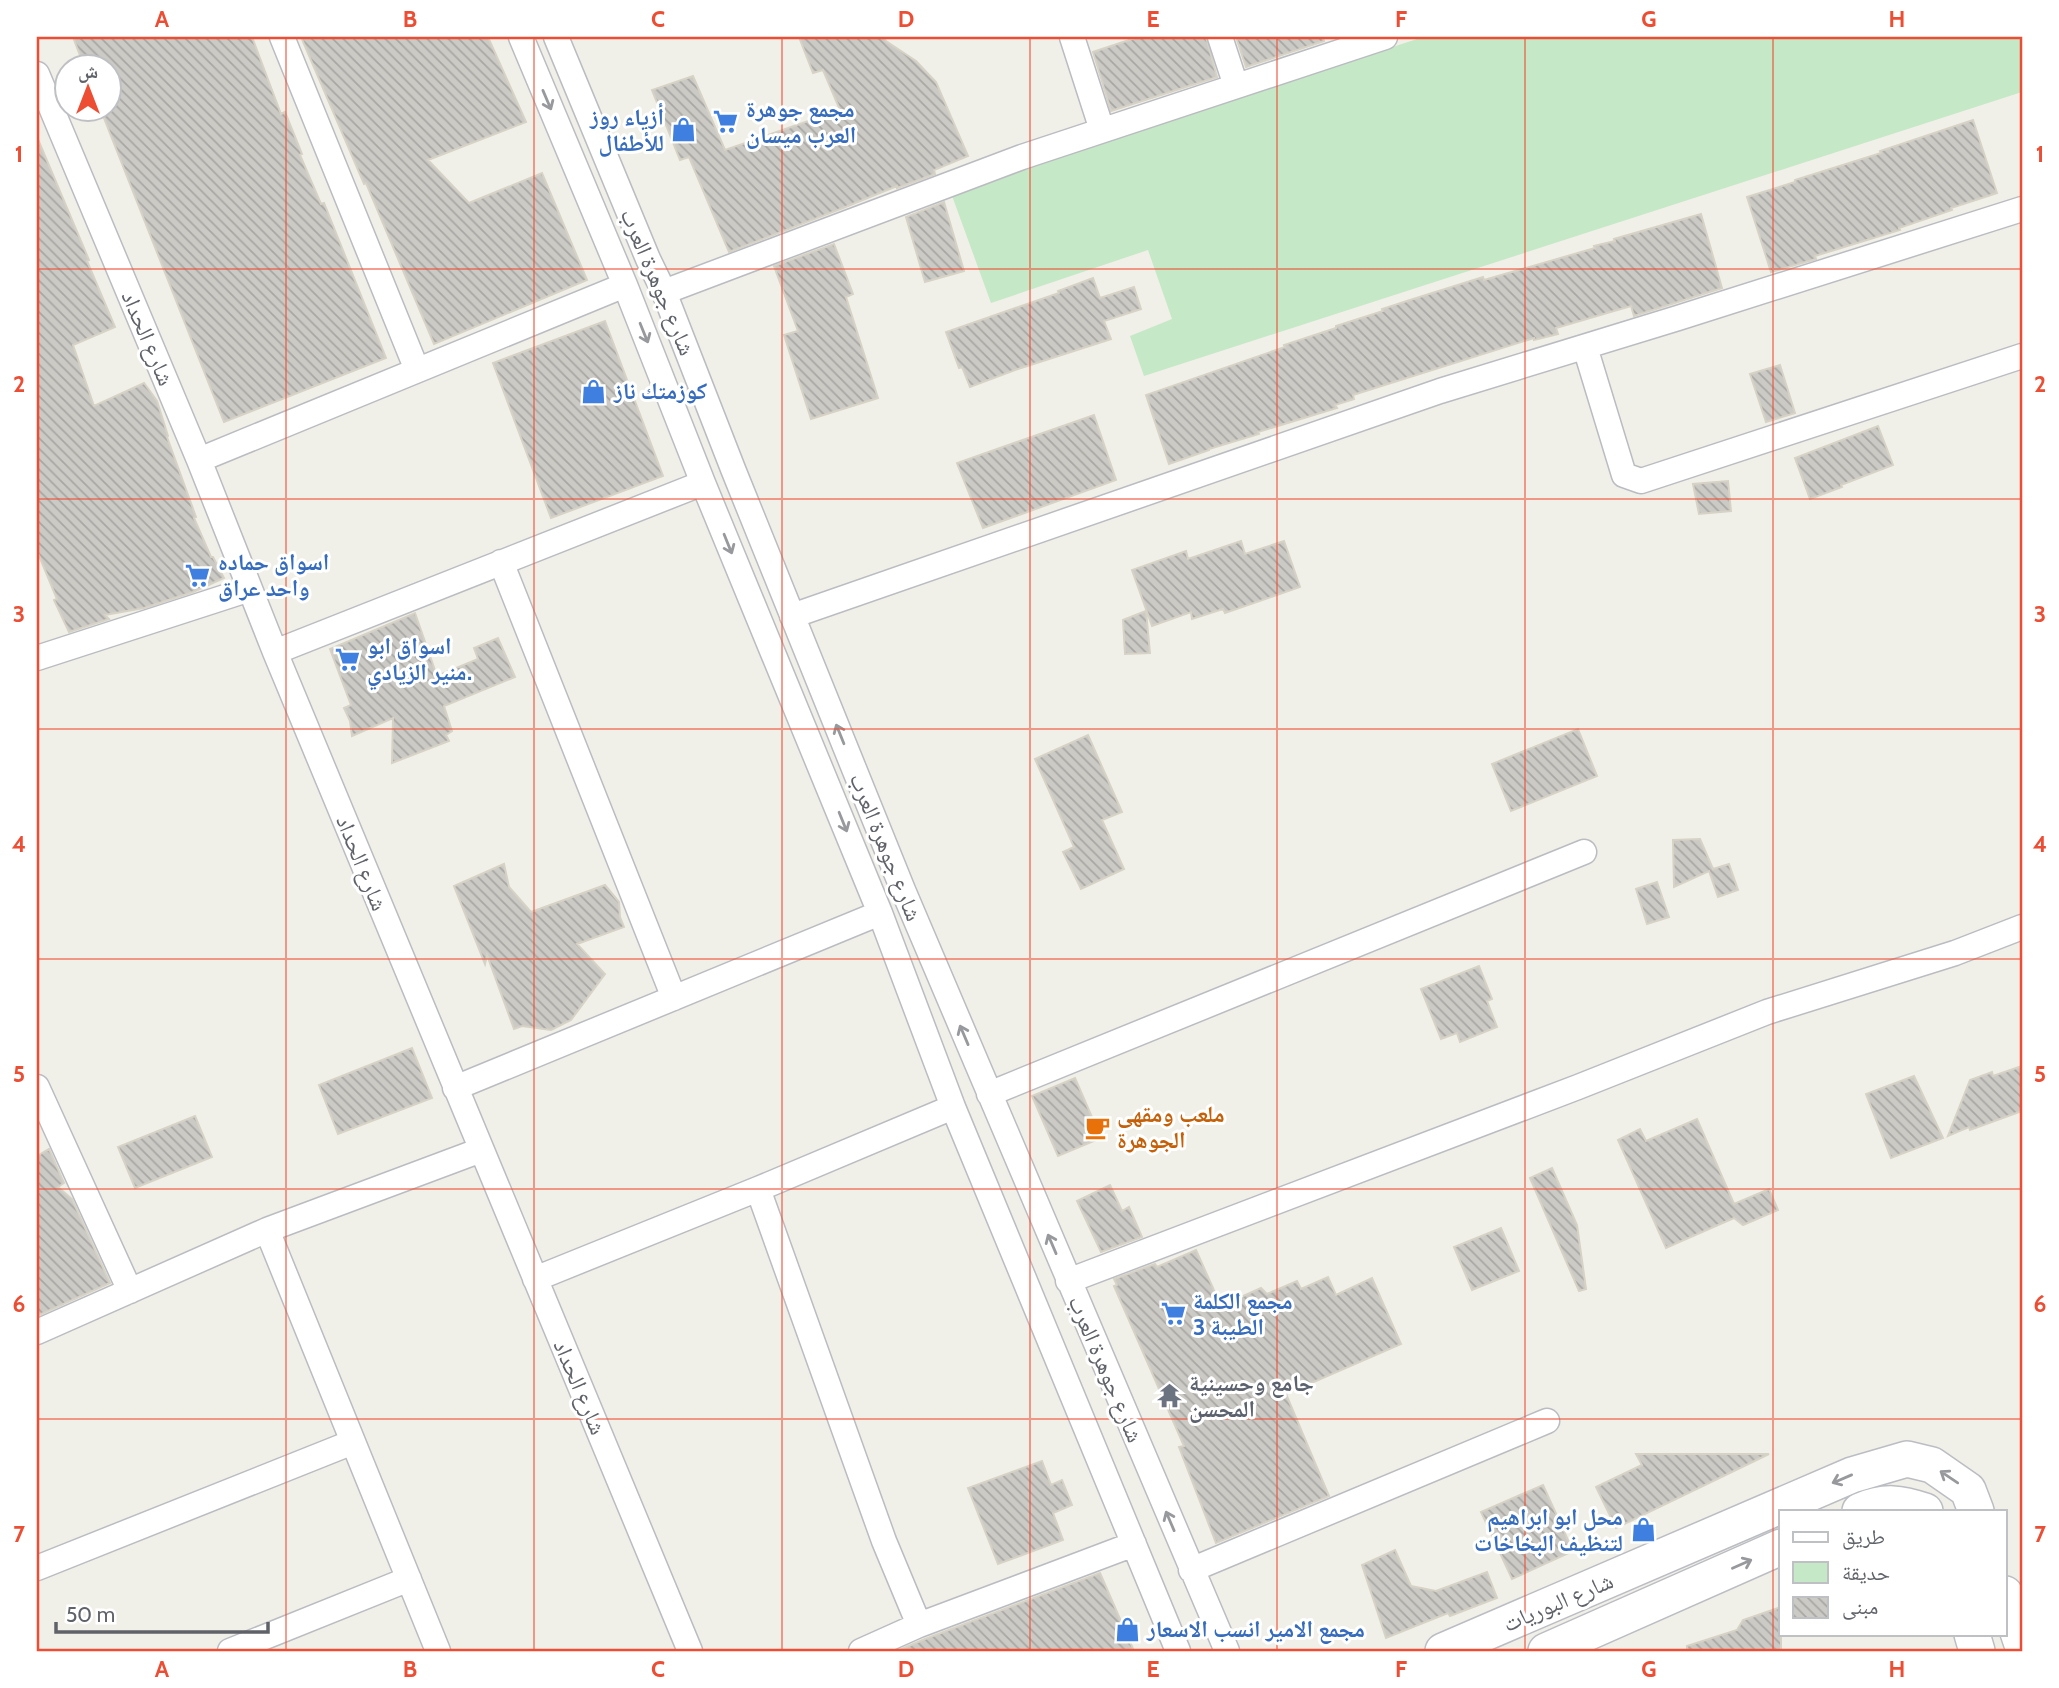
<svg xmlns="http://www.w3.org/2000/svg" width="2059" height="1688" font-family="Cabin,'Noto Naskh Arabic',sans-serif">
	<defs>
		<pattern id="building-back-hatch" width="6" height="6" patternUnits="userSpaceOnUse" patternTransform="scale(1.75)"><rect width="6" height="6" fill="#cccac5"/><path d="M-1 5l2 2M0 0l6 6M5-1l2 2" fill="none" stroke="#a9a7a4"/></pattern>
	</defs>
	<rect width="100%" height="100%" fill="#f1f0e8"/>
	<!-- green -->
	<path fill="#c5e8c7" d="M1423 37H2022V92L1144 376 1130 336 1172 319 1148 250 991 303 951 193Z"/>
	<!-- building -->
	<path fill="url(#building-back-hatch)" stroke="#d6d2c6" stroke-width="2" d="M73 37H252L281 114 285 112 302 154 300 155 321 204 324 203 386 358 224 422 100 108H108V66H84Z
		M301 37H488L526 122 428 160 469 203 542 173 587 280 434 344 366 183 364 184Z
		M799 37H884L886 41 916 61 936 82 968 156 934 170 935 174 897 188V186L843 208 729 252 689 157 680 160 652 90 693 76 725 150 840 110 823 70 813 73Z
		M1138 37H1206L1217 77 1111 111 1093 52Z
		M1236 37H1323L1324 41 1246 67Z
		M1973 120 1997 193 1951 208 1952 210 1899 228 1900 230 1815 256 1816 259 1771 272 1747 197 1795 182V180L1881 153 1880 151Z
		M37 137 89 260 87 261 115 327 73 345 94 406 144 383 157 401 168 436 167 437 196 517 194 518 211 557H213L224 578 193 592 144 608 105 615 109 619 69 632 54 600 57 599 37 551Z
		M944 202 964 271 925 282 906 217Z
		M1701 214 1722 288 1634 316 1631 306 1556 328 1558 334 1534 340V338L1353 395 1354 399 1335 405 1337 408 1258 432 1259 434 1209 449V450L1169 464 1146 395 1285 347 1284 345 1336 328V326L1383 311 1382 309 1410 300 1483 277 1484 280 1595 248 1594 246 1615 241 1614 239Z
		M834 244 853 294 846 297 878 398 811 419 784 335 798 331 774 266Z
		M1093 278 1100 298 1134 287 1141 309 1104 321 1111 339 1018 369 970 387 962 367 959 368 946 332 1059 293 1058 291Z
		M605 321 663 476 551 518 493 363Z
		M1780 365 1795 413 1766 422 1750 374Z
		M1094 415 1116 480 983 528 957 463Z
		M1878 426 1893 465 1841 485 1842 487 1810 499 1795 458Z
		M1728 481 1731 511 1699 514 1693 484Z
		M1241 541 1245 554 1284 541 1300 587 1225 613 1223 609 1192 619 1191 612 1152 626 1132 570 1186 551 1188 559Z
		M1146 611 1150 653 1125 654 1123 620Z
		M415 613 437 676 478 659 474 648 498 638 515 677 444 706 452 731 446 735 449 741 392 763 393 718 352 736 350 721 344 708 351 705 330 649Z
		M1578 729 1597 776 1511 811 1492 764Z
		M1088 735 1122 812 1102 820 1124 869 1081 889 1063 852 1074 847 1035 759Z
		M1700 839 1713 869 1729 864 1738 890 1718 897 1709 871 1674 887 1673 840Z
		M504 864 509 887 531 912 605 885 619 902 620 917 624 927 577 944 605 974 571 1020 551 1030 522 1026 514 1029 487 955 485 964 454 886Z
		M1657 882 1669 917 1647 924 1636 889Z
		M1479 966 1492 999 1487 1001 1497 1027 1460 1042 1457 1033 1441 1039 1421 989Z
		M412 1048 432 1098 338 1134 319 1085Z
		M2022 1066V1111L1970 1130 1969 1127 1948 1136 1970 1080 1992 1072 1993 1076Z
		M1914 1076 1943 1138 1891 1158 1866 1094Z
		M1075 1078 1101 1138 1058 1156 1032 1096Z
		M195 1116 212 1157 135 1188 118 1147Z
		M1697 1119 1734 1204 1769 1189 1778 1210 1743 1225 1734 1218 1666 1248 1618 1140 1640 1129 1646 1141Z
		M49 1149 64 1183 58 1187 72 1199 110 1283 37 1316V1156Z
		M1552 1168 1577 1225 1586 1289 1579 1291 1530 1178Z
		M1110 1185 1122 1211 1129 1207 1142 1237 1101 1252 1077 1201Z
		M1501 1228 1519 1271 1472 1290 1454 1247Z
		M1196 1250 1221 1306 1261 1288 1267 1294 1297 1281 1301 1289 1328 1277 1336 1295 1372 1278 1401 1344 1286 1394 1329 1496 1216 1543 1179 1447 1184 1446 1114 1286 1117 1285 1114 1279 1155 1264 1157 1267Z
		M1636 1454H1769L1616 1528 1596 1487 1642 1465Z
		M1042 1461 1051 1485 1062 1480 1072 1505 1053 1513 1063 1540 998 1564 968 1488Z
		M1543 1485 1573 1551 1512 1579 1481 1512Z
		M1395 1550 1411 1586 1436 1591 1487 1572 1497 1598 1450 1616 1448 1613 1386 1638 1362 1565Z
		M1100 1573 1134 1651H897L925 1639Z
		M1781 1607V1651H1687V1646L1737 1630 1743 1620Z"/>
	<g fill="none" stroke-linecap="round" stroke-linejoin="round">
		<defs>
			<path id="street" d="M282 37 417 370
				M521 37 625 285 703 483 880 913 953 1107 1178 1651
				M556 37 648 259 664 292 733 469 903 890 1227 1651
				M1072 37 1102 130
				M1220 37 1236 86
				M37 74 199 460 275 652 690 1651
				M664 292 1022 157 1385 37
				M1585 347 1624 475 1641 481 2022 356
				M199 460 625 285
				M501 562 674 998
				M792 616 1440 391 1678 318 2022 209
				M275 652 703 483
				M37 658 250 589
				M37 1087 130 1291
				M455 1088 880 913
				M989 1094 1584 852
				M758 1189 884 1541 919 1625
				M267 1230 438 1651
				M535 1279 758 1189 953 1107
				M1068 1281 1578 1087 1767 1012 1955 953 2022 927
				M37 1332 267 1230 481 1150
				M37 1568 353 1442
				M1191 1570 1547 1421
				M230 1651 409 1579
				M861 1651 919 1625 1134 1544"/>
			<path id="secondary" d="M1860 1511C1885 1500 1901 1503 1925 1511
				M2005 1594 2022 1644
				M1972 1634 1977 1651
				M1443 1651 1852 1475 1907 1459 1932 1465 1968 1490 1976 1511
				M1546 1651 1781 1547"/>
		</defs>
		<!-- street casing -->
		<use href="#street" stroke="#babcc1" stroke-width="27"/>
		<!-- secondary casing -->
		<use href="#secondary" stroke="#bbbdc3" stroke-width="38"/>
		<!-- street -->
		<use href="#street" stroke="#fff" stroke-width="24"/>
		<!-- secondary -->
		<use href="#secondary" stroke="#fff" stroke-width="35"/>
	</g>
	<!-- one-way arrows -->
	<defs><path id="oneway-shaft" d="M-6 0H5M1.5-3L5.5 0L1.5 3" fill="none" stroke-width="1.6" stroke-linecap="round" stroke-linejoin="round" transform="scale(1.75)"/></defs>
	<g stroke="#97999d">
		<use href="#oneway-shaft" transform="translate(547 100) rotate(67)"/>
		<use href="#oneway-shaft" transform="translate(644 333) rotate(68)"/>
		<use href="#oneway-shaft" transform="translate(728 544) rotate(68)"/>
		<use href="#oneway-shaft" transform="translate(840 734) rotate(-112)"/>
		<use href="#oneway-shaft" transform="translate(843 822) rotate(68)"/>
		<use href="#oneway-shaft" transform="translate(964 1035) rotate(-113)"/>
		<use href="#oneway-shaft" transform="translate(1052 1244) rotate(-113)"/>
		<use href="#oneway-shaft" transform="translate(1949 1477) rotate(-146)"/>
		<use href="#oneway-shaft" transform="translate(1842 1479) rotate(157)"/>
		<use href="#oneway-shaft" transform="translate(1170 1521) rotate(-113)"/>
		<use href="#oneway-shaft" transform="translate(1742 1564) rotate(-24)"/>
	</g>
	<!-- grid -->
	<path fill="none" stroke="#ec4d33" stroke-width="2" stroke-opacity="0.55" d="M286 37V1651M534 37V1651M782 37V1651M1030 37V1651M1277 37V1651M1525 37V1651M1773 37V1651M37 269H2022M37 499H2022M37 729H2022M37 959H2022M37 1189H2022M37 1419H2022"/>
	<!-- icons -->
	<defs>
		<symbol id="supermarket-bare" viewBox="-9 -9 18 18"><path d="M-6-5.5h2.5l.6 2H6L4.5 2H-2.5L-4.4-4H-6ZM-1.5 3.2a1.3 1.3 0 1 0 .1 0ZM3 3.2a1.3 1.3 0 1 0 .1 0Z" fill="#3f7fe0" stroke="#fff" stroke-width="2.5" paint-order="stroke"/></symbol>
		<symbol id="shop-bare" viewBox="-9 -9 18 18"><path d="M-5-2.5h2.3a2.7 3.5 0 0 1 5.4 0H5L5.5 6h-11ZM-1.5-2.5h3a1.5 2.3 0 0 0-3 0Z" fill="#3f7fe0" stroke="#fff" stroke-width="2.5" paint-order="stroke"/></symbol>
		<symbol id="cafe-bare" viewBox="-9 -9 18 18"><path d="M-5.5-4.5H6V0H3Q3 3.5 0 3.5H-2.5Q-5.5 3.5-5.5 0ZM3-3.2v2h1.7v-2ZM-6 4.5H4V6H-6Z" fill="#e8710a" stroke="#fff" stroke-width="2.5" paint-order="stroke"/></symbol>
		<symbol id="temple-bare" viewBox="-9 -9 18 18"><path d="M0-6L5-2H3V0L6.5 2.5H4V6H1.5V3h-3V6H-4V2.5H-6.5L-3 0V-2H-5Z" fill="#6b7280" stroke="#fff" stroke-width="2.5" paint-order="stroke"/></symbol>
	</defs>
	<g fill-rule="evenodd">
		<use href="#supermarket-bare" x="708" y="104" width="35" height="35"/>
		<use href="#shop-bare" x="666" y="112" width="35" height="35"/>
		<use href="#shop-bare" x="576" y="374" width="35" height="35"/>
		<use href="#supermarket-bare" x="180" y="558" width="35" height="35"/>
		<use href="#supermarket-bare" x="330" y="642" width="35" height="35"/>
		<use href="#cafe-bare" x="1080" y="1110" width="35" height="35"/>
		<use href="#supermarket-bare" x="1156" y="1296" width="35" height="35"/>
		<use href="#temple-bare" x="1152" y="1378" width="35" height="35"/>
		<use href="#shop-bare" x="1626" y="1512" width="35" height="35"/>
		<use href="#shop-bare" x="1110" y="1612" width="35" height="35"/>
	</g>
	<g text-anchor="middle" dominant-baseline="central" stroke-width="6" stroke-linejoin="round" paint-order="stroke">
		<!-- shop labels -->
		<g font-size="23" font-weight="bold" fill="#366cbe" stroke="#fff" text-anchor="start">
			<text x="746" y="109">مجمع جوهرة<tspan x="746" dy="26">العرب ميسان</tspan></text>
			<text x="664" y="117" text-anchor="end">أزياء روز<tspan x="664" dy="26">للأطفال</tspan></text>
			<text x="614" y="391">كوزمتك ناز</text>
			<text x="218" y="562">اسواق حماده<tspan x="218" dy="26">واحد عراق</tspan></text>
			<text x="367" y="646">اسواق ابو<tspan x="367" dy="26">منير الزيادي.</tspan></text>
			<text x="1193" y="1301">مجمع الكلمة<tspan x="1193" dy="26">الطيبة 3</tspan></text>
			<text x="1623" y="1517" text-anchor="end">محل ابو ابراهيم<tspan x="1623" dy="26">لتنظيف البخاخات</tspan></text>
			<text x="1147" y="1629">مجمع الامير انسب الاسعار</text>
		</g>
		<!-- street labels -->
		<g font-size="23" fill="#5f6268" stroke="#fff">
			<text transform="translate(658 282) rotate(67)">شارع جوهرة العرب</text>
			<text transform="translate(148 338) rotate(67)">شارع الحداد</text>
			<text transform="translate(886 847) rotate(68)">شارع جوهرة العرب</text>
			<text transform="translate(362 863) rotate(68)">شارع الحداد</text>
			<text transform="translate(1106 1369) rotate(67)">شارع جوهرة العرب</text>
			<text transform="translate(580 1387) rotate(67)">شارع الحداد</text>
			<text transform="translate(1558 1602) rotate(-23)">شارع البوريات</text>
		</g>
		<!-- food labels -->
		<g font-size="23" font-weight="bold" fill="#c56008" stroke="#fff" text-anchor="start">
			<text x="1117" y="1114">ملعب ومقهى<tspan x="1117" dy="26">الجوهرة</tspan></text>
		</g>
		<!-- worship labels -->
		<g font-size="23" font-weight="bold" fill="#5b616d" stroke="#fff" text-anchor="start">
			<text x="1189" y="1383">جامع وحسينية<tspan x="1189" dy="26">المحسن</tspan></text>
		</g>
	</g>
	<!-- border -->
	<rect width="2059" height="1688" fill="none" stroke="#ffffff" stroke-width="77"/>
	<!-- legend -->
	<rect x="1779" y="1510" width="228" height="126" fill="#ffffff" stroke="#bfc0c3" stroke-width="2"/>
	<rect x="1793" y="1532" width="35" height="10" fill="#ffffff" stroke="#bfc0c3" stroke-width="2"/>
	<text x="1842" y="1544" font-size="21" fill="#5f6268">طريق</text>
	<rect x="1793" y="1562" width="35" height="21" fill="#c5e8c7" stroke="#bfc0c3" stroke-width="2"/>
	<text x="1842" y="1580" font-size="21" fill="#5f6268">حديقة</text>
	<rect x="1793" y="1597" width="35" height="21" fill="url(#building-back-hatch)" stroke="#bfc0c3" stroke-width="2"/>
	<text x="1842" y="1614" font-size="21" fill="#5f6268">مبنى</text>
	<!-- north arrow -->
	<g transform="translate(88 88)"><circle r="33" fill="#ffffff" stroke="#bfc0c3" stroke-width="2"/>
	<path d="M0-5L12 26L0 18L-12 26Z" fill="#ec4d33"/>
	<text y="-10" font-size="19" font-weight="bold" text-anchor="middle" fill="#5f6268">ش</text>
	</g>
	<!-- scale -->
	<path d="M56 1622v10h212v-10" fill="none" stroke="#5f6268" stroke-width="3.5"/>
	<text x="66" y="1622" font-size="21" fill="#5f6268" stroke="#ffffff" stroke-width="5" paint-order="stroke">50 m</text>
	<rect x="38" y="38" width="1983" height="1612" fill="none" stroke="#ec4d33" stroke-width="2.5"/>
	<g font-size="23" text-anchor="middle" font-weight="bold" fill="#ec4d33">
		<text x="162" y="27">A</text>
		<text x="410" y="27">B</text>
		<text x="658" y="27">C</text>
		<text x="906" y="27">D</text>
		<text x="1153" y="27">E</text>
		<text x="1401" y="27">F</text>
		<text x="1649" y="27">G</text>
		<text x="1897" y="27">H</text>
		<text x="19" y="162">1</text>
		<text x="2040" y="162">1</text>
		<text x="19" y="392">2</text>
		<text x="2040" y="392">2</text>
		<text x="19" y="622">3</text>
		<text x="2040" y="622">3</text>
		<text x="19" y="852">4</text>
		<text x="2040" y="852">4</text>
		<text x="19" y="1082">5</text>
		<text x="2040" y="1082">5</text>
		<text x="19" y="1312">6</text>
		<text x="2040" y="1312">6</text>
		<text x="19" y="1542">7</text>
		<text x="2040" y="1542">7</text>
		<text x="162" y="1677">A</text>
		<text x="410" y="1677">B</text>
		<text x="658" y="1677">C</text>
		<text x="906" y="1677">D</text>
		<text x="1153" y="1677">E</text>
		<text x="1401" y="1677">F</text>
		<text x="1649" y="1677">G</text>
		<text x="1897" y="1677">H</text>
	</g>
</svg>
